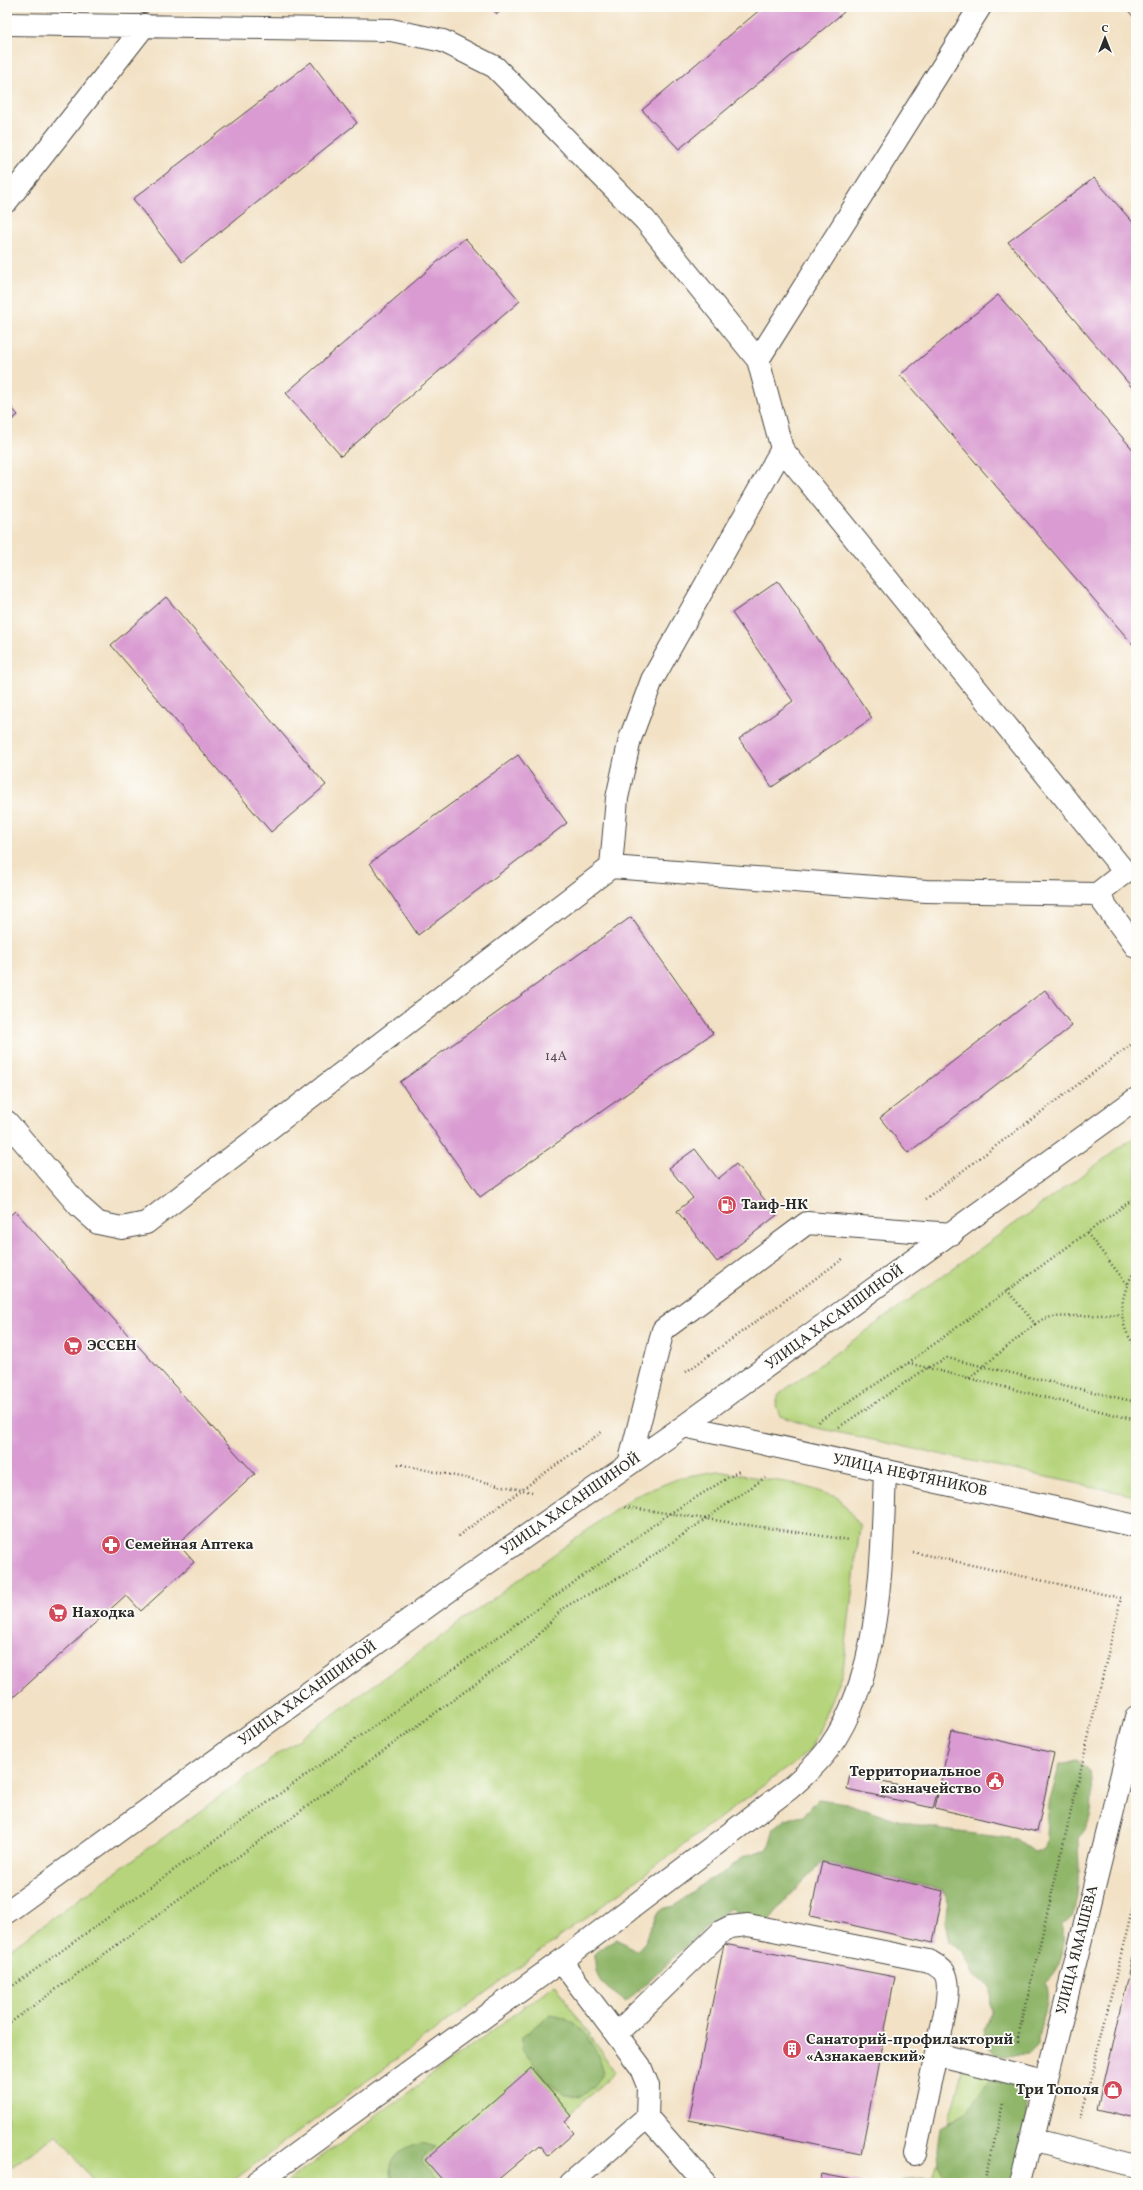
<svg xmlns="http://www.w3.org/2000/svg" width="1143" height="2190" font-family="Vollkorn,serif">
	<rect width="100%" height="100%" fill="#fdfcf7"/>
	<filter id="ink" filterUnits="userSpaceOnUse"><feTurbulence type="fractalNoise" baseFrequency=".025" numOctaves="2"/><feDisplacementMap in="SourceGraphic" scale="8" xChannelSelector="R" yChannelSelector="G"/><feConvolveMatrix kernelMatrix="1 2 1 2 8 2 1 2 1" color-interpolation-filters="sRGB"/></filter>
	<filter id="wash" filterUnits="userSpaceOnUse"><feTurbulence type="fractalNoise" baseFrequency=".012" numOctaves="4" result="noise"/><feDisplacementMap in="SourceGraphic" scale="16" xChannelSelector="R" yChannelSelector="G"/><feGaussianBlur stdDeviation="0.9" result="paint"/><feColorMatrix in="noise" values="0 0 0 0 0 0 0 0 0 0 0 0 0 0 0 0 0 1.4 0 .05"/><feComposite in="paint" operator="in"/></filter>
	<g filter="url(#wash)">
		<rect width="100%" height="100%" fill="#f2e1c4"/>
		<!-- green -->
		<path fill="#b5d47b" stroke="#708053" d="M1136 1136V1496L812 1427 780 1416 776 1405 779 1394Z
			M717 1471 797 1484 839 1498 860 1526 843 1670 811 1750 230 2183H95L57 2134 7 2170V1951L633 1497 682 1477Z
			M555 1984 615 2072 494 2183H286Z
			M964 2064 1001 2074 976 2183H932Z"/>
		<!-- forest -->
		<path fill="#90b66b" stroke="#5e704b" d="M1077 1760 1090 1771C1092 1793 1096 1822 1078 1838 1078 1859 1083 1897 1072 1916 1071 1919 1066 1922 1063 1924 1064 1947 1064 1966 1045 1983 1053 2009 1037 2021 1038 2046L1029 2055 997 2056 986 2044 983 2029 991 2012 990 1987 974 1975 962 1950 949 1943 945 1922 948 1900 943 1890 822 1862 784 1902 767 1923 747 1920 731 1908 711 1922 626 2002C604 1985 594 1984 595 1954L604 1946 617 1939 637 1951 645 1942 657 1913 665 1908 675 1906 705 1882 726 1871 744 1856 768 1849 774 1828 786 1819 803 1816 818 1799 846 1803 889 1818 942 1830 1017 1839 1034 1852 1042 1850 1045 1844 1049 1803 1060 1764Z
			M551 2014C584 2019 595 2045 604 2073L594 2086 581 2097 566 2095 551 2086 522 2049V2036Z
			M995 2077 1021 2084 1027 2099 1026 2131 1014 2183H898C907 2175 934 2179 946 2180L938 2164 937 2150 940 2128 966 2113 988 2081Z
			M422 2143 436 2147 423 2158 422 2162 440 2183H401L390 2176C390 2155 403 2148 422 2143Z"/>
		<g id="blocks">
			<!-- building -->
			<path fill="#d99bd1" d="M491 7H506L497 14Z
				M763 7H839L844 12 679 149 642 110Z
				M1125 7H1136V20Z
				M311 62 357 123 182 262 133 199Z
				M1094 178 1136 226V392L1008 242Z
				M465 238 520 301 341 456 286 393Z
				M998 295 1136 453V648L900 375Z
				M7 402 18 415 7 424Z
				M778 581 872 718 772 787 739 739 793 701 732 613Z
				M166 597 326 785 271 832 111 645Z
				M518 755 567 823 418 935 370 863Z
				M631 917 713 1033 480 1197 400 1082Z
				M1045 990 1072 1026 908 1153 880 1118Z
				M695 1149 718 1179 736 1164 777 1215 717 1262 677 1211 693 1198 669 1168Z
				M15 1211 255 1474 178 1544 194 1562 141 1611 126 1595 7 1703V1218Z
				M952 1730 1054 1753 1037 1832 935 1808Z
				M850 1775 937 1794 933 1808 847 1789Z
				M822 1862 943 1891 933 1943 810 1916Z
				M724 1944 895 1977 861 2154 689 2120Z
				M1135 1948H1136V2118L1098 2109Z
				M531 2068 572 2116 565 2122 574 2133 548 2156 539 2145 494 2183H445L425 2160Z
				M822 2174 862 2182V2183H820Z"/>
		</g>
	</g>
	<g filter="url(#ink)">
		<use href="#blocks" fill-opacity="0" stroke="#494642" stroke-width="1"/>
		<g fill="none" stroke-linecap="round" stroke-linejoin="round">
			<defs>
				<path id="minor" d="M7 24 391 30 443 41 495 67 645 220 758 360 782 449 1125 872 1097 894 1136 947
					M7 201 145 25
					M758 360 980 7
					M611 867 926 891 1097 894
					M7 1122 79 1206 98 1223 122 1228 146 1223 611 867 617 798 630 739 652 680 782 449
					M684 1426 1136 1526
					M629 1464 663 1330 807 1223 952 1234
					M7 1912 483 1566 684 1426 1136 1099
					M561 1961 640 2066 648 2086 647 2117
					M616 2034 722 1931 730 1927 748 1925 929 1961C934 1964 940 1967 944 1972 955 1987 939 2035 936 2054L1045 2081
					M1031 2139 1136 2166
					M915 2154 936 2054
					M256 2183 561 1961 789 1789C804 1776 818 1763 829 1748 882 1674 882 1556 885 1470
					M571 2183 647 2117 705 2183
					M1021 2183 1136 1717"/>
			</defs>
			<!-- minor casing -->
			<use href="#minor" stroke="#494642" stroke-width="24"/>
			<!-- path -->
			<path stroke="#494642" stroke-width="2.5" stroke-dasharray="1 3" stroke-linecap="butt" d="M925 1199 1136 1041
				M1087 1233 1127 1284
				M1136 1268C1120 1295 1115 1321 1136 1347
				M1007 1290 1035 1324 1043 1319 1052 1317 1122 1314
				M908 1363 1136 1420
				M686 1372 844 1258
				M969 1378 1035 1324
				M818 1422 908 1363 1136 1197
				M839 1427 927 1368 947 1358 1136 1402
				M398 1464 532 1492
				M625 1507 850 1540
				M458 1536 603 1431
				M913 1552 1121 1598 1017 2042
				M7 1990 669 1514 739 1471
				M7 2025 530 1644 563 1608 631 1571 766 1477
				M1081 2118 1136 1894
				M985 2183 1003 2103"/>
			<!-- minor -->
			<use href="#minor" stroke="#fff" stroke-width="22"/>
		</g>
	</g>
	<!-- icons -->
	<defs>
		<symbol id="fuel-disc" viewBox="-11 -11 22 22"><circle r="9.5" fill="#d1495b" stroke="#fdfcf7"/><path d="M-5.5-6h7V0h2V4h1.3V-2.5L3-4.5l.8-.8L6-3V5H2.5V1h-1V6h-7ZM-4.2-4.7v3.2H.2V-4.7Z" fill="#fff"/></symbol>
		<symbol id="supermarket-disc" viewBox="-11 -11 22 22"><circle r="9.5" fill="#d1495b" stroke="#fdfcf7"/><path d="M-6-5.5h2.5l.6 2H6L4.5 2H-2.5L-4.4-4H-6ZM-1.5 3.2a1.3 1.3 0 1 0 .1 0ZM3 3.2a1.3 1.3 0 1 0 .1 0Z" fill="#fff"/></symbol>
		<symbol id="pharmacy-disc" viewBox="-11 -11 22 22"><circle r="9.5" fill="#d1495b" stroke="#fdfcf7"/><path d="M-2-6h4v4h4v4h-4v4h-4v-4h-4v-4h4Z" fill="#fff"/></symbol>
		<symbol id="civic-disc" viewBox="-11 -11 22 22"><circle r="9.5" fill="#d1495b" stroke="#fdfcf7"/><path d="M-.6-6.5H3V-4.5H.6V-3L4-1V1h2V6H-6V1h2V-1L-.6-3ZM-1.2 2.5V6h2.4V2.5Z" fill="#fff"/></symbol>
		<symbol id="building-disc" viewBox="-11 -11 22 22"><circle r="9.5" fill="#d1495b" stroke="#fdfcf7"/><path d="M-4-6H4V6H1V3H-1V6H-4ZM-2.5-4.3h1.7v1.8h-1.7ZM.8-4.3h1.7v1.8H.8ZM-2.5-1h1.7V.8h-1.7ZM.8-1h1.7V.8H.8Z" fill="#fff"/></symbol>
		<symbol id="shop-disc" viewBox="-11 -11 22 22"><circle r="9.5" fill="#d1495b" stroke="#fdfcf7"/><path d="M-5-2.5h2.3a2.7 3.5 0 0 1 5.4 0H5L5.5 6h-11ZM-1.5-2.5h3a1.5 2.3 0 0 0-3 0Z" fill="#fff"/></symbol>
	</defs>
	<g fill-rule="evenodd">
		<use href="#fuel-disc" x="716" y="1194" width="22" height="22"/>
		<use href="#supermarket-disc" x="62" y="1335" width="22" height="22"/>
		<use href="#pharmacy-disc" x="100" y="1534" width="22" height="22"/>
		<use href="#supermarket-disc" x="47" y="1602" width="22" height="22"/>
		<use href="#civic-disc" x="984" y="1770" width="22" height="22"/>
		<use href="#building-disc" x="781" y="2038" width="22" height="22"/>
		<use href="#shop-disc" x="1102" y="2079" width="22" height="22"/>
	</g>
	<g text-anchor="middle" dominant-baseline="central" stroke-width="3.5" stroke-linejoin="round" paint-order="stroke">
		<!-- number labels -->
		<g font-size="13" fill="#564754">
			<text x="556" y="1057">14А</text>
		</g>
		<!-- poi labels -->
		<g font-size="15" font-weight="bold" fill="#2b2b2b" stroke="#fdfcf7" text-anchor="start">
			<text x="741" y="1205">Таиф-НК</text>
			<text x="87" y="1346">ЭССЕН</text>
			<text x="125" y="1545">Семейная Аптека</text>
			<text x="72" y="1613">Находка</text>
			<text x="981" y="1772" text-anchor="end">Территориальное<tspan x="981" dy="17">казначейство</tspan></text>
			<text x="806" y="2040">Санаторий-профилакторий<tspan x="806" dy="17">«Азнакаевский»</tspan></text>
			<text x="1099" y="2090" text-anchor="end">Три Тополя</text>
		</g>
		<!-- street labels -->
		<g font-size="15" fill="#2b2b2b" stroke="#fdfcf7">
			<text transform="translate(835 1318) rotate(-36)">УЛИЦА ХАСАНШИНОЙ</text>
			<text transform="translate(910 1476) rotate(12)">УЛИЦА НЕФТЯНИКОВ</text>
			<text transform="translate(571 1505) rotate(-35)">УЛИЦА ХАСАНШИНОЙ</text>
			<text transform="translate(308 1694) rotate(-36)">УЛИЦА ХАСАНШИНОЙ</text>
			<text transform="translate(1078 1950) rotate(-76)">УЛИЦА ЯМАШЕВА</text>
		</g>
	</g>
	<!-- margin -->
	<rect width="1143" height="2190" fill="none" stroke="#fdfcf7" stroke-width="24"/>
	<!-- north arrow -->
	<g transform="translate(1105 38)" stroke="#fdfcf7" stroke-width="3" paint-order="stroke">
	<path d="M0-3L7 15L0 10L-7 15Z" fill="#2b2b2b"/>
	<text y="-6" font-size="11" font-weight="bold" text-anchor="middle" fill="#2b2b2b">С</text>
	</g>
</svg>
